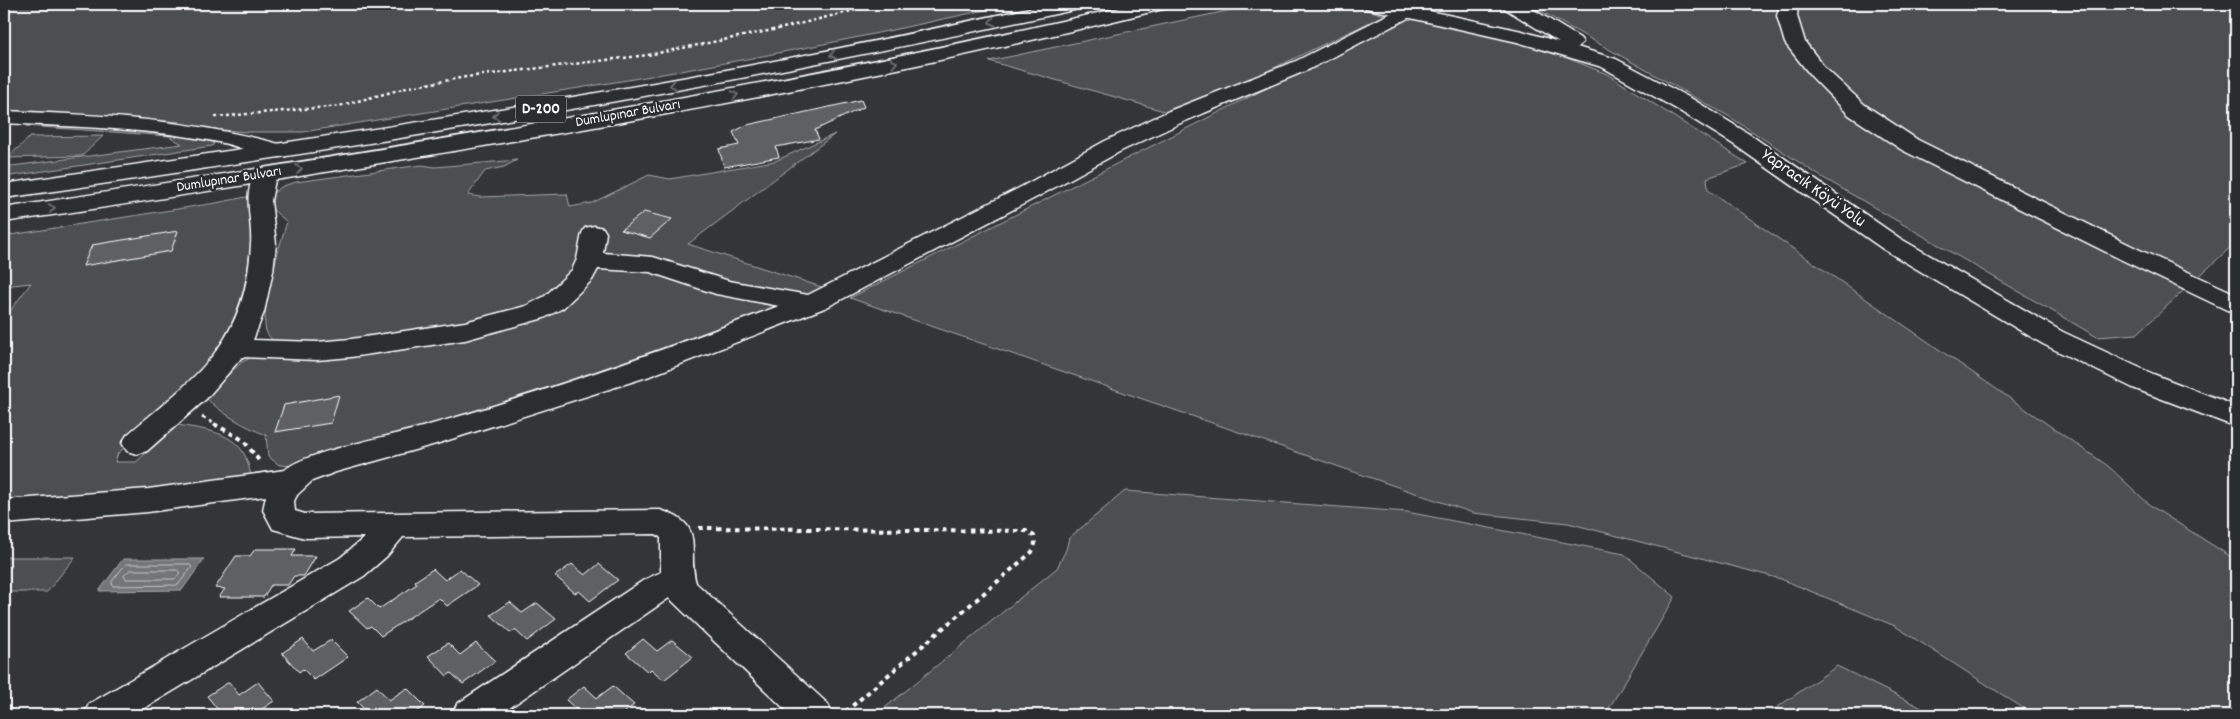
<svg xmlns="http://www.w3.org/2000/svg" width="2240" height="719" font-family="Dekko,sans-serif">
	<rect width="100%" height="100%" fill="#333536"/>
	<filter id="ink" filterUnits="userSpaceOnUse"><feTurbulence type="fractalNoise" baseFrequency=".02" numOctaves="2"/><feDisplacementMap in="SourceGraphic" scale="10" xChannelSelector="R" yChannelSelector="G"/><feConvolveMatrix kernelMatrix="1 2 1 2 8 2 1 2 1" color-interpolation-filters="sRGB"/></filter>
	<g filter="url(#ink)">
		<!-- green -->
		<path fill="#4c4f50" stroke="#a6a7a8" d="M4 4H1014C947 18 881 33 814 46 645 80 473 104 303 132H247L179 126 177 123 180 122 159 120 150 122 4 112Z
			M1260 4H1343L1385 15 1236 86 1171 113 989 61Z
			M1528 4H2236V242L2137 334 2097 337 1820 176 1730 117Z
			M1410 16 1547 50 1607 74 1748 164 1707 178 1708 190 2108 466 2151 506 2236 560V715H2034L1895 626 1781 579 1568 523 1473 513 850 298Z
			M41 123 177 134 212 141 214 144 212 146 4 177V167L182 144 169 136 26 126Z
			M835 134 688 244 831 290C658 361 478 414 298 466L279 465 268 456 266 435C244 426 222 414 205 397L242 362 257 355 317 356 402 347 483 332 538 315 568 302 593 277 601 254 596 226 587 230 584 249 576 272 546 300 499 319 328 345 275 344C273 340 268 336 266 331 260 311 280 243 287 222L271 208 270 195 283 186 296 182 422 165 435 167 517 160 504 167 485 171 468 195 480 197 567 194 570 207 592 203 649 175 670 179 775 161Z
			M103 136 82 156 7 158 30 137Z
			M251 196 258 234 236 334 158 421 118 453 115 462H136L178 425C200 429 230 431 243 452 247 458 249 468 251 475L184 490 4 502V319L31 283 4 286V236L216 203Z
			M1125 491 1407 512 1624 554 1675 597 1605 715H876L1057 568 1066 550 1069 538Z
			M4 557H75L47 592H4Z
			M1837 666 1936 715H1766Z"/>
		<!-- water -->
		<path fill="#737576" stroke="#abacad" d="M123 559H204L182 590 99 591Z"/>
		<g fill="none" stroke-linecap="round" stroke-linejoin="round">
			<!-- shore -->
			<path stroke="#c7c8c8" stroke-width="1" d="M126 564H189L192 567 178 585 113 586 112 582Z
				M130 570H177L180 573 175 579H126L124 576Z"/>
		</g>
		<!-- building -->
		<path fill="#5f6162" stroke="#fff" d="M861 100 864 107 815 130 819 139 776 147 779 157 724 167 719 149 739 145 733 132 747 125Z
			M644 212 672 219 650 238 621 230Z
			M178 231 171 251 83 266 92 245Z
			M339 395 331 423 275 432 284 405Z
			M255 549H296L292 556H316L304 576H294L288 585H271L264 597H219L225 589 215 588 236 556H250Z
			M572 564 585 575 599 564 618 580 590 601 579 591 575 593 555 576Z
			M433 569 445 580 460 569 478 585 447 606 439 598 381 636 371 626 367 628 349 611 368 598 379 609 417 584 415 581Z
			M510 602 522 613 537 603 556 619 527 641 515 630 511 633 491 615Z
			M303 639 313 651 331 640 348 657 314 680 303 669 299 672 282 653Z
			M643 639 657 651 672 640 693 657 664 680 651 669 648 672 626 653Z
			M448 643 460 655 476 643 495 661 463 684 451 673 447 676 428 656Z
			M229 682 239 695 258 682 274 701 253 715H222L207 696Z
			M584 686 597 698 613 686 634 705 621 715H575L579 712 566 700Z
			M377 687 389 700 407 688 425 706 413 715H367L369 714 357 702Z"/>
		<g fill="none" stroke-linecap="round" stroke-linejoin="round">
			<defs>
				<path id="minor" d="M1780 4H1798L1797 16 1805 42 1825 68 1865 105 1918 140 2140 250 2236 294V312L2227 310 2122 260 1902 150 1849 115 1811 76 1785 43 1777 16Z
					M1407 5 1414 7 1416 11 1414 15 1310 69 1185 121 1121 151 1037 197 827 307 647 377 436 444 336 472 312 481 297 495 294 501 295 511 305 514 660 510C708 525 686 548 696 583L828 704 833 715H791L669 598 499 715H452L457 704 644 580 661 572V538L656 534 403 537 387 556 364 576 133 715H84L89 704 340 558 365 537 305 538 273 529 263 510 266 496 148 512 4 524V500L148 489 285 470C304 452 393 436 422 427 543 393 661 351 779 306L716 294 650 272 598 269 592 280 563 308 544 318 465 340 351 357 317 360 242 357 206 399 147 451 137 454 127 451 122 443 127 435C197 376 246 344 251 244 253 218 241 194 257 170L265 168 273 170 276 175 271 201 276 244 273 271 264 312 253 340 317 342 351 339 465 322 526 306 545 296 572 270 577 259 582 233 585 228 594 226 603 228 606 233 603 253 653 257 729 281 808 295 1021 187 1105 141 1169 111 1296 61Z
					M4 111C102 115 191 119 286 146L289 151 286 156C269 160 241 147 223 143 152 128 77 127 4 123Z"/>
				<path id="major" d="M1364 4H1397L1522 31 1559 42 1504 8 1502 4H1524L1580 38 1583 42 1577 47 1616 59 1694 100 1749 134 1901 239 2063 332 2153 374 2236 406V427L2133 388 2043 344 1883 249 1733 144 1678 110 1602 67 1517 42 1366 8Z"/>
				<path id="highway" d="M1049 4H1083L1081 8 1074 10C800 70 525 120 247 162 166 174 85 187 4 198V184C236 150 468 117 699 75 817 54 933 29 1049 4Z
					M1137 4H1169L1167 8C905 73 640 121 374 164 251 184 127 205 4 222V208C384 150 763 91 1137 4Z"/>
			</defs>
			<!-- minor casing -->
			<use href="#minor" stroke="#fff" stroke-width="3"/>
			<!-- major casing -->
			<use href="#major" stroke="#fff" stroke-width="3"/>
			<!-- highway casing -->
			<use href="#highway" stroke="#fff" stroke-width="3"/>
			<!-- path-far2 -->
			<path stroke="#fff" stroke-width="2.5" stroke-dasharray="3 3" stroke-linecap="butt" d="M215 117 339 106 410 87 466 77 648 55 783 28 879 4"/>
			<!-- path-far1 -->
			<path stroke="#fff" stroke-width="3" stroke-dasharray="4 4" stroke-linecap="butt" d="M202 417 217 425"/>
			<!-- path -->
			<path stroke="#fff" stroke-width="4" stroke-dasharray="4.5 4.5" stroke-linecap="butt" d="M214 424 243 440 261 463
				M699 528 1026 531 1034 536 1035 544 1032 552 844 713"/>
			<!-- minor -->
			<use href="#minor" fill="#2a2d2e" fill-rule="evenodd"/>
			<!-- major -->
			<use href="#major" fill="#2a2d2e" fill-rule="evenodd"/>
			<!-- highway -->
			<use href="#highway" fill="#2a2d2e" fill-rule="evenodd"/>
		</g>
		<!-- one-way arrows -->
		<defs><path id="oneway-chevron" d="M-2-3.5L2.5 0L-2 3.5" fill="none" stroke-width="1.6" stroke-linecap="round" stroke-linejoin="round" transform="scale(1.25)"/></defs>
		<g stroke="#6a6c6d">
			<use href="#oneway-chevron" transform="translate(992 22) rotate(167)"/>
			<use href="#oneway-chevron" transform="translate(833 55) rotate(168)"/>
			<use href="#oneway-chevron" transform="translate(894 63) rotate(-12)"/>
			<use href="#oneway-chevron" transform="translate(673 85) rotate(170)"/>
			<use href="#oneway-chevron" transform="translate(735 95) rotate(-11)"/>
			<use href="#oneway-chevron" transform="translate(496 116) rotate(171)"/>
			<use href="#oneway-chevron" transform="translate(299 169) rotate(-9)"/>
			<use href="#oneway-chevron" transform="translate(52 208) rotate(-9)"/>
		</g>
	</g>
	<g text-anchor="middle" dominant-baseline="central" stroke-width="5" stroke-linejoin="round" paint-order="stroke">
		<!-- far-street labels -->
		<g font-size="15" fill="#fff" stroke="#2a2d2e">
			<text transform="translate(628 114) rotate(-10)">Dumlupınar Bulvarı</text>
			<text transform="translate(229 180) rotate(-9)">Dumlupınar Bulvarı</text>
		</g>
		<!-- shield labels -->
		<rect fill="#2a2d2e" stroke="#bfc0c0" stroke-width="1" x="516" y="95.5" width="50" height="27" rx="4"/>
		<g font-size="16" font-weight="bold" fill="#fff">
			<text x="541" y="109">D-200</text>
		</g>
		<!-- street labels -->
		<g font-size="18" fill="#fff" stroke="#2a2d2e">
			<text transform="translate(1813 189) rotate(35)">Yapracık Köyü Yolu</text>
		</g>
	</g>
	<!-- margin -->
	<rect width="2240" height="719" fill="none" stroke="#2a2d2e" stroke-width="20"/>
	<rect x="10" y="10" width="2220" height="699" fill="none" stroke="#fff" stroke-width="2" filter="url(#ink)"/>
</svg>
